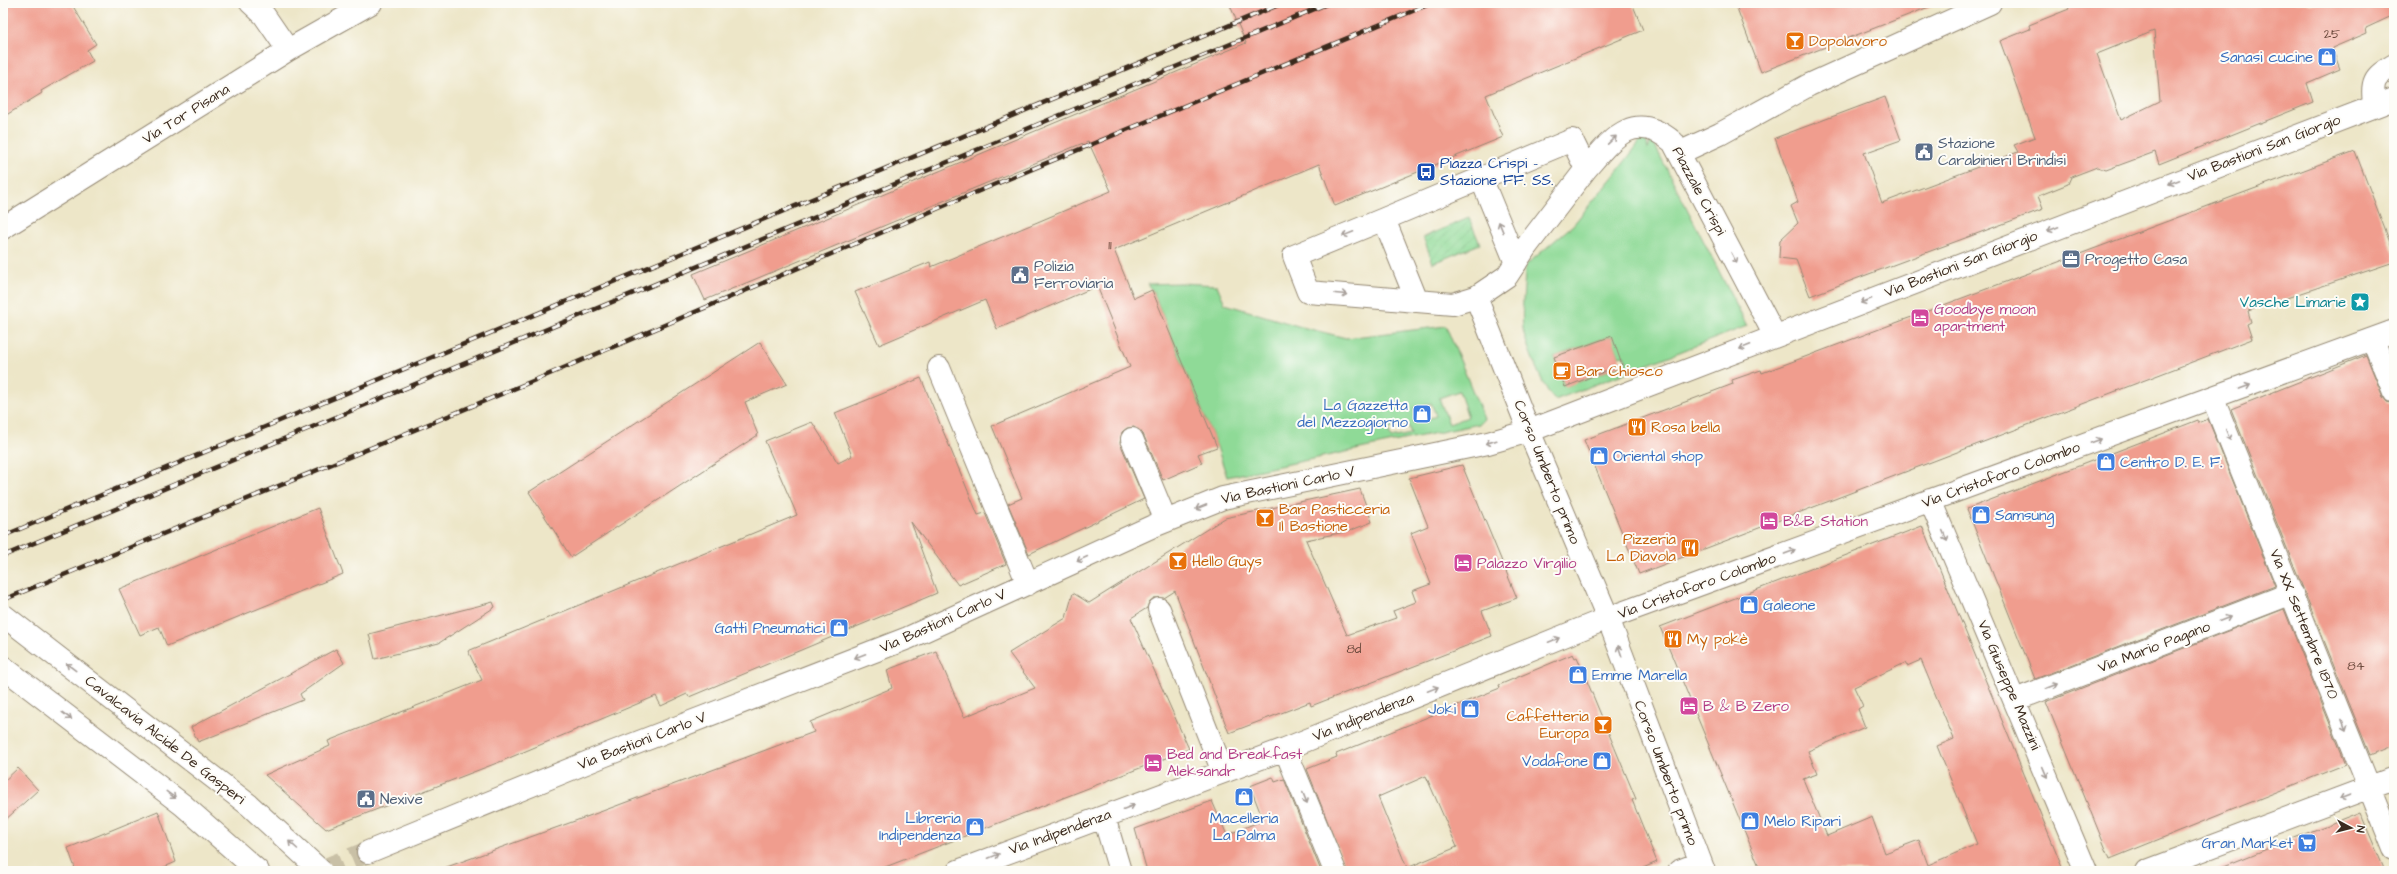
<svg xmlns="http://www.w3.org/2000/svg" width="2397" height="874" font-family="'Architects Daughter',sans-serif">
	<defs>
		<pattern id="garden-furrows" width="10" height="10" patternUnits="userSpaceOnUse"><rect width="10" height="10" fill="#8fda97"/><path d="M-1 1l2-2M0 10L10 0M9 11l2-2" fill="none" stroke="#7cbb82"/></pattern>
	</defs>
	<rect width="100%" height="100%" fill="#fdfcf7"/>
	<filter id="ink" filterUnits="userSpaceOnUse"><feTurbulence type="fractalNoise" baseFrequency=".025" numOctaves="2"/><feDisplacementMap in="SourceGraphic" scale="8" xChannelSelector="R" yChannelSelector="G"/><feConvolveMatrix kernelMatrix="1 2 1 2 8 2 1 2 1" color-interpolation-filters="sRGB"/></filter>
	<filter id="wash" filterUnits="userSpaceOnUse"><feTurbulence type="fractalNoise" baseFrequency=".012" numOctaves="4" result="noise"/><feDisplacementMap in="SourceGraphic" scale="16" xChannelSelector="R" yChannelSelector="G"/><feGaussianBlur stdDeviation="0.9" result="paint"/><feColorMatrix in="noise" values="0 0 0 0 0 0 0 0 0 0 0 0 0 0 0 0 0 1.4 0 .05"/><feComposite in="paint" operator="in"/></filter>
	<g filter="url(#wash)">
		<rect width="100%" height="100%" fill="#ede6c8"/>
		<!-- green -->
		<path fill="#8fda97" stroke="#65825a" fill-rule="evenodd" d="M1645 135 1648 149 1652 140 1747 326 1555 400C1545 393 1524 341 1523 328 1521 308 1525 286 1525 266L1573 225 1616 173ZM1611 336 1619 356 1624 355 1627 363 1565 387 1554 357Z
			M1180 283 1217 285 1225 304 1298 326 1346 338 1446 326 1484 419 1479 424 1227 477 1217 447 1152 290 1147 284ZM1459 391 1468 417 1449 424 1439 398ZM1431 403 1436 416 1418 422 1414 409ZM1408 425 1411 434 1391 438 1388 429Z"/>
		<!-- garden -->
		<path fill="url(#garden-furrows)" stroke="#65825a" d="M1469 218 1480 244 1433 263 1423 237Z"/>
		<g id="blocks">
			<!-- building -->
			<path fill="#f09d8e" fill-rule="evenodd" d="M3 3H71L96 44 87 50 93 61 41 91 42 93 3 117Z
				M1229 3H1632L1643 30 1486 95 1503 137 1335 206 1319 164 1114 250 1134 298 1152 290 1217 447 1198 454 1202 463 1163 480 1143 434 1134 427 1127 428 1122 432 1120 443 1144 499 1029 554 1008 504 1022 498 992 426 1130 367 1097 286 997 329 985 300 879 345 855 292 930 262 931 267 1111 191 1088 141 705 300 693 274 1246 43Z
				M1735 3H1934V5L1761 72Z
				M2067 3H2394V15L2366 28 2367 33 2332 48 2340 69 2307 83 2313 102 2159 164 2155 152 2106 170 2097 167 2071 177 2068 184 2038 196 2043 209 1810 296 1796 260 1779 258 1780 240 1798 223 1791 206 1798 202 1775 138 1885 97 1901 140 1864 153 1882 203 2018 152 2014 145 2035 137 2000 41 2030 29 2029 25 2069 9ZM2154 31 2160 101 2121 120 2097 54Z
				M2355 151 2394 253V262L2248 311 2251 322 2247 324 2252 339 1639 574 1584 440 1733 384 1732 380 1761 370 1762 373Z
				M1612 336 1622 365 1565 387 1554 357Z
				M760 342 787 384 745 402 758 435 571 557 529 492Z
				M2366 355 2383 397 2387 402 2394 404V745L2370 755 2231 409Z
				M921 378 978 515 985 513 1006 564 958 585 911 522 937 593 689 697 687 694 661 706 656 696 502 761 326 829 265 775 330 746 328 741 482 680 468 651 797 515 765 441 812 422 838 463 852 456 835 413Z
				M2208 419 2275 586 2035 679 1967 509 2198 420 2199 423Z
				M1462 465 1517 598 1482 611 1492 636 1311 706 1310 702 1229 733 1175 591 1164 598H1154L1149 602 1147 608 1131 618 1189 749 875 871H445L444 868 600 812 814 732 810 722 892 688 887 670 936 651 964 717 1035 688 1009 653 1066 618 1073 593 1089 603 1225 518 1360 489 1372 522 1349 531 1306 540 1347 635 1396 618 1393 611 1416 602 1412 591 1431 584 1411 533 1428 526 1409 478Z
				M318 508 343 574 167 646 159 627 140 635 119 589Z
				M1922 526 2064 871H1761L1660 627ZM1921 660 1954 739 1937 746 1977 844 1928 865 1919 840 1885 853 1872 817 1827 836 1803 779 1817 774 1808 751 1865 727 1858 709 1863 706 1854 687 1905 663 1907 666Z
				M493 602 495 607 439 643 375 659 369 634Z
				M2284 609 2346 764 2110 859 2046 702Z
				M336 649 344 663 300 694 303 700 198 742 191 727Z
				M1573 654 1575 658 1577 657 1636 799 1632 800 1657 862 1636 871H1347L1307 769 1337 757 1336 754 1500 688 1499 685ZM1426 776 1457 847 1407 868 1378 797Z
				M18 768 38 790 3 822V782Z
				M1273 777 1275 782 1284 779 1321 871H1147L1135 829 1212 801 1227 835 1263 820 1250 786Z
				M158 811 176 862 155 871H76L68 848Z
				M2360 812 2385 871H2214V870Z"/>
		</g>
	</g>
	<g filter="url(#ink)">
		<use href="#blocks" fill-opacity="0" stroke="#948873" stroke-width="1"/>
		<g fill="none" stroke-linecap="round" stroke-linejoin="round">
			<!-- minor-tunnel -->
			<path stroke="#c9c0a6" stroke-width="22" stroke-dasharray="22 11" stroke-linecap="butt" d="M321 871 368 852"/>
			<defs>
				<path id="minor" d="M251 3 264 15 288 50
					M2374 106C2372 81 2372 78 2394 65
					M1572 140 1586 169 1526 247 1507 276 1476 297 1453 304 1417 301 1384 219Z
					M1679 153 1720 134 1809 85 1990 3
					M1586 169C1612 139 1633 109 1673 142L1775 336
					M1481 178 1516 263
					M1384 219 1294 256 1308 292 1417 301
					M3 228 288 50 371 3
					M1476 297 1529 431 1608 618 1704 871
					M2373 340 2394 392
					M939 368 1028 584
					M2213 399 2394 849
					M1132 439 1166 521
					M1930 500 2086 871
					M1159 609 1223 772
					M3 667 183 805 258 871
					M2015 700 2292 593
					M1285 749 1335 871
					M1104 817 1120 871
					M368 852 603 756 908 638 1151 527 1223 498 1488 443 1529 431 2394 99
					M958 871 1285 749 1608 618 2394 331
					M1679 871 1700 863
					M2147 871 2394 778"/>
			</defs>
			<!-- minor casing -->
			<use href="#minor" stroke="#948873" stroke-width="24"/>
			<!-- minor -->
			<use href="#minor" stroke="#fff" stroke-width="22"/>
			<defs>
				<path id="rail" d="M3 536 1283 3
					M3 556 1329 3
					M3 600 540 378 979 191 1432 3"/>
			</defs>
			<!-- rail casing -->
			<use href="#rail" stroke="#3b2a1e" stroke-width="4.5"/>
			<!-- rail -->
			<use href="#rail" stroke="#fdfcf7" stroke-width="3" stroke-dasharray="9" stroke-linecap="butt"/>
			<defs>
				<path id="minor-bridge" d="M3 615 249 805 321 871"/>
			</defs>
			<!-- minor-bridge casing -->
			<use href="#minor-bridge" stroke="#948873" stroke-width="24" stroke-linecap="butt"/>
			<!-- minor-bridge -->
			<use href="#minor-bridge" stroke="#fff" stroke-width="22"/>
		</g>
		<!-- one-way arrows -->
		<defs><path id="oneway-shaft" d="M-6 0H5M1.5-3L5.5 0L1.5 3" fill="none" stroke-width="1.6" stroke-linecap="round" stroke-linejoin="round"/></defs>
		<g stroke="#a79f9a">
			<use href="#oneway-shaft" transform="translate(1612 140) rotate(-43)"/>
			<use href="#oneway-shaft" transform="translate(2174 182) rotate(159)"/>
			<use href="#oneway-shaft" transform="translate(1501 227) rotate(-112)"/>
			<use href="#oneway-shaft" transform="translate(2053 229) rotate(159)"/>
			<use href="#oneway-shaft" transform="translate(1348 234) rotate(158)"/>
			<use href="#oneway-shaft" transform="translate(1734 258) rotate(62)"/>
			<use href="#oneway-shaft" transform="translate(1341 294) rotate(5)"/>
			<use href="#oneway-shaft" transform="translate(1866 301) rotate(159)"/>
			<use href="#oneway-shaft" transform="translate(1745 347) rotate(159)"/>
			<use href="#oneway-shaft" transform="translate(2245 387) rotate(-20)"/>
			<use href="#oneway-shaft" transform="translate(2228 435) rotate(68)"/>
			<use href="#oneway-shaft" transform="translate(2096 441) rotate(-20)"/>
			<use href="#oneway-shaft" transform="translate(1491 442) rotate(164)"/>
			<use href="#oneway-shaft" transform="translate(1201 507) rotate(158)"/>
			<use href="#oneway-shaft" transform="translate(1945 536) rotate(67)"/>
			<use href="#oneway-shaft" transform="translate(1790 552) rotate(-20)"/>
			<use href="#oneway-shaft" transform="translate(1082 559) rotate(155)"/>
			<use href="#oneway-shaft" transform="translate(2225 619) rotate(-21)"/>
			<use href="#oneway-shaft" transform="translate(1554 640) rotate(-22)"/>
			<use href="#oneway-shaft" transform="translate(1620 651) rotate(-109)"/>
			<use href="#oneway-shaft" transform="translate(860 656) rotate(159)"/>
			<use href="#oneway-shaft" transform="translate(71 667) rotate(-143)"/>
			<use href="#oneway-shaft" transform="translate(2052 686) rotate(-21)"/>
			<use href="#oneway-shaft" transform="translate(1433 689) rotate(-22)"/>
			<use href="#oneway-shaft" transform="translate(67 716) rotate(37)"/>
			<use href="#oneway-shaft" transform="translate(2344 725) rotate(69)"/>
			<use href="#oneway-shaft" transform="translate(2045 772) rotate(67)"/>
			<use href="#oneway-shaft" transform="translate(171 795) rotate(37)"/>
			<use href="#oneway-shaft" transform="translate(2345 797) rotate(159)"/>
			<use href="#oneway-shaft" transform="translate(1305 798) rotate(68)"/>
			<use href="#oneway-shaft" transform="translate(1129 807) rotate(-21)"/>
			<use href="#oneway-shaft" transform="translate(293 845) rotate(-138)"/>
			<use href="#oneway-shaft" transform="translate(994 856) rotate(-22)"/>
		</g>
	</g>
	<!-- icons -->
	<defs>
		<symbol id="bar-square" viewBox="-11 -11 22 22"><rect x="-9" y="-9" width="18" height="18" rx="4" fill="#e8710a" stroke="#fdfcf7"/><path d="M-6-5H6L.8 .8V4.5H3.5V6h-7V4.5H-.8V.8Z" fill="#fff"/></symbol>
		<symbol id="shop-square" viewBox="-11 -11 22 22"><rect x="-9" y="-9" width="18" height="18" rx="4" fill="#3f7fe0" stroke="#fdfcf7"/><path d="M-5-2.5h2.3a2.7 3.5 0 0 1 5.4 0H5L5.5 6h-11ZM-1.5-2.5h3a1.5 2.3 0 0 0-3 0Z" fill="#fff"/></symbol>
		<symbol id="civic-square" viewBox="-11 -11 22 22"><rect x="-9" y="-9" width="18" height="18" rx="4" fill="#5c6f8a" stroke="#fdfcf7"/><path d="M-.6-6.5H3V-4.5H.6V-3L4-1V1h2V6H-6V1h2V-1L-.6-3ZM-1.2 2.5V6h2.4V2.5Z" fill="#fff"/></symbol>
		<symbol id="bus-square" viewBox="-11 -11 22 22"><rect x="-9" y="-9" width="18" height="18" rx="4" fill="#1a4fb4" stroke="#fdfcf7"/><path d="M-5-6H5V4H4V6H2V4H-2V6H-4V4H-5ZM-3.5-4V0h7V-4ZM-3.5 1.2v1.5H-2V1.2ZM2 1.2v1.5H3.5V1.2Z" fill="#fff"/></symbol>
		<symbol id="office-square" viewBox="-11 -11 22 22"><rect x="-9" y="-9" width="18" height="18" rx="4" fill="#5c6f8a" stroke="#fdfcf7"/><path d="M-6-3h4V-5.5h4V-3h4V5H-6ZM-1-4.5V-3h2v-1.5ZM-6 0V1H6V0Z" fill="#fff"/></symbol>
		<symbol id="sight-square" viewBox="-11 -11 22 22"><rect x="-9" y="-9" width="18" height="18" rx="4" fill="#0f9aa8" stroke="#fdfcf7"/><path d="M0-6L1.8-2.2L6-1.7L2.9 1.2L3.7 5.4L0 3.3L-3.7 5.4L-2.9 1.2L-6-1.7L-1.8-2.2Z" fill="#fff"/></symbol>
		<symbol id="hotel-square" viewBox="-11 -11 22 22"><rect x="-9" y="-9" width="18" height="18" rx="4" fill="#d1479c" stroke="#fdfcf7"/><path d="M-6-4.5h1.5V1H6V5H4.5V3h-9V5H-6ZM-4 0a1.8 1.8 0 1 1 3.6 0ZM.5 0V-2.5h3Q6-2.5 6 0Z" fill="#fff"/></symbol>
		<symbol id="cafe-square" viewBox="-11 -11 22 22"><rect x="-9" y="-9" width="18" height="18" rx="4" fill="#e8710a" stroke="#fdfcf7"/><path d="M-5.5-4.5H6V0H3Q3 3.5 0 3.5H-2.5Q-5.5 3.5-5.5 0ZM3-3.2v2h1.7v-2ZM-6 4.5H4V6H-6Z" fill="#fff"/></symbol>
		<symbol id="restaurant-square" viewBox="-11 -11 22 22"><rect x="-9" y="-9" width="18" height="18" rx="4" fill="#e8710a" stroke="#fdfcf7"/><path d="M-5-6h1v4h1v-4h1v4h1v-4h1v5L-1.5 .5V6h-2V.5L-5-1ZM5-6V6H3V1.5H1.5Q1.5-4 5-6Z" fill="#fff"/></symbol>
		<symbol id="supermarket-square" viewBox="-11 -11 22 22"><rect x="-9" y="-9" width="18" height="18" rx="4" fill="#3f7fe0" stroke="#fdfcf7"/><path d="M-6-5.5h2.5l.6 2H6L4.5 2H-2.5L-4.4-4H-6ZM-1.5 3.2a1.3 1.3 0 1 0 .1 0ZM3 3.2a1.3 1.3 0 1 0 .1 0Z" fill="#fff"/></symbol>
	</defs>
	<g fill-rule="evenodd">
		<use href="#bar-square" x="1784" y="30" width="22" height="22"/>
		<use href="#shop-square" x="2316" y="46" width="22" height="22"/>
		<use href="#civic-square" x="1913" y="141" width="22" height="22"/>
		<use href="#bus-square" x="1415" y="161" width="22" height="22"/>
		<use href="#office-square" x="2060" y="248" width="22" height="22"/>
		<use href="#civic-square" x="1009" y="264" width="22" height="22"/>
		<use href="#sight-square" x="2349" y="291" width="22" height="22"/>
		<use href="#hotel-square" x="1909" y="307" width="22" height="22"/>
		<use href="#cafe-square" x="1551" y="360" width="22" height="22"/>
		<use href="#shop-square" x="1411" y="403" width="22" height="22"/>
		<use href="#restaurant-square" x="1626" y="416" width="22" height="22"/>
		<use href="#shop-square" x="1588" y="445" width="22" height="22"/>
		<use href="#shop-square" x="2095" y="451" width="22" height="22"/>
		<use href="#shop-square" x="1970" y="504" width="22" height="22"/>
		<use href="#bar-square" x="1254" y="507" width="22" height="22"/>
		<use href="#hotel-square" x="1758" y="510" width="22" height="22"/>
		<use href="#restaurant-square" x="1679" y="537" width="22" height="22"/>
		<use href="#bar-square" x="1167" y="550" width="22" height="22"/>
		<use href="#hotel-square" x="1452" y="552" width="22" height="22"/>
		<use href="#shop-square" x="1738" y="594" width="22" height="22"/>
		<use href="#shop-square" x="828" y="617" width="22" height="22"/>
		<use href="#restaurant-square" x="1662" y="628" width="22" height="22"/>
		<use href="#shop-square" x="1567" y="664" width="22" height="22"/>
		<use href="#hotel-square" x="1678" y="695" width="22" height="22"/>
		<use href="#shop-square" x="1459" y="698" width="22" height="22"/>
		<use href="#bar-square" x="1592" y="714" width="22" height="22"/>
		<use href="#shop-square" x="1591" y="750" width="22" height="22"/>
		<use href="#hotel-square" x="1142" y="752" width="22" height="22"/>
		<use href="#shop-square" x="1233" y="786" width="22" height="22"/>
		<use href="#civic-square" x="355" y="788" width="22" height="22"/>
		<use href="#shop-square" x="1739" y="810" width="22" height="22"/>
		<use href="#shop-square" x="964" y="816" width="22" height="22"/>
		<use href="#supermarket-square" x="2296" y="832" width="22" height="22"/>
	</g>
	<g text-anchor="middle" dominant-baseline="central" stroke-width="4" stroke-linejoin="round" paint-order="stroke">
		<!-- number labels -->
		<g font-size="13" fill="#68473a">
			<text x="2332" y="34">25</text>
			<text x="1110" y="245">11</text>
			<text x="1354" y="649">8d</text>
			<text x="2356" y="666">84</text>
		</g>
		<!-- food labels -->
		<g font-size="15" fill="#c56008" stroke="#fdfcf7" text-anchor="start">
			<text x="1809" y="41">Dopolavoro</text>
			<text x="1576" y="371">Bar Chiosco</text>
			<text x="1651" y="427">Rosa bella</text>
			<text x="1279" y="509">Bar Pasticceria<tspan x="1279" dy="17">Il Bastione</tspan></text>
			<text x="1676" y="539" text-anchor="end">Pizzeria<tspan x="1676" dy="17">La Diavola</tspan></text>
			<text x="1192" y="561">Hello Guys</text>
			<text x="1687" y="639">My pokè</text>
			<text x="1589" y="716" text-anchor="end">Caffetteria<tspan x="1589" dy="17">Europa</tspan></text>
		</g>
		<!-- shop labels -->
		<g font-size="15" fill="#366cbe" stroke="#fdfcf7" text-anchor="end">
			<text x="2313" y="57">Sanasi cucine</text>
			<text x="1408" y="405">La Gazzetta<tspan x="1408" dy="17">del Mezzogiorno</tspan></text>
			<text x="1613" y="456" text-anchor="start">Oriental shop</text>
			<text x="2120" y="462" text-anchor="start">Centro D. E. F.</text>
			<text x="1995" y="515" text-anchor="start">Samsung</text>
			<text x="1763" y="605" text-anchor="start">Galeone</text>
			<text x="825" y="628">Gatti Pneumatici</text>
			<text x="1592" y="675" text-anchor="start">Emme Marella</text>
			<text x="1456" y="709">Joki</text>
			<text x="1588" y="761">Vodafone</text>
			<text x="961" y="818">Libreria<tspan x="961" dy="17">Indipendenza</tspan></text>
			<text x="1244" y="818" text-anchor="middle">Macelleria<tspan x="1244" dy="17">La Palma</tspan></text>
			<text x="1764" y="821" text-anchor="start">Melo Ripari</text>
			<text x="2293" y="843">Gran Market</text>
		</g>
		<!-- street labels -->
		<g font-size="15" fill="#3b2a1e" stroke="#fdfcf7">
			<text transform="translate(186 114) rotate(-32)">Via Tor Pisana</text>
			<text transform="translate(2264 148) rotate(-21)">Via Bastioni San Giorgio</text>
			<text transform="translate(1699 191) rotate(62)">Piazzale Crispi</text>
			<text transform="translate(1961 264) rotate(-21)">Via Bastioni San Giorgio</text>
			<text transform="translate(1547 472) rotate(68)">Corso Umberto primo</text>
			<text transform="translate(2001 475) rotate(-20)">Via Cristoforo Colombo</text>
			<text transform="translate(1288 485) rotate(-12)">Via Bastioni Carlo V</text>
			<text transform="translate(1697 586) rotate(-20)">Via Cristoforo Colombo</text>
			<text transform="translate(943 621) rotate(-24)">Via Bastioni Carlo V</text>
			<text transform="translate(2304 624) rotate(68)">Via XX Settembre 1870</text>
			<text transform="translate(2154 647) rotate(-21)">Via Mario Pagano</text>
			<text transform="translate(2009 685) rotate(67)">Via Giuseppe Mazzini</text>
			<text transform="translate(1363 717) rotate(-22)">Via Indipendenza</text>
			<text transform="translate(165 740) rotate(38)">Cavalcavia Alcide De Gasperi</text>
			<text transform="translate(642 741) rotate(-21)">Via Bastioni Carlo V</text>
			<text transform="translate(1666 773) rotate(69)">Corso Umberto primo</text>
			<text transform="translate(1060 832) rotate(-20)">Via Indipendenza</text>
		</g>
		<!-- service labels -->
		<g font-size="15" fill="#4e5e75" stroke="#fdfcf7" text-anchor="start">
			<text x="1938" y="143">Stazione<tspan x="1938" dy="17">Carabinieri Brindisi</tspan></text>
			<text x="2085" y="259">Progetto Casa</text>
			<text x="1034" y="266">Polizia<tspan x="1034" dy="17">Ferroviaria</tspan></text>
			<text x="380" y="799">Nexive</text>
		</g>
		<!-- transit labels -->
		<g font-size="15" fill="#164399" stroke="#fdfcf7" text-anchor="start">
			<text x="1440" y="163">Piazza Crispi -<tspan x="1440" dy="17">Stazione FF. SS.</tspan></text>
		</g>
		<!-- culture labels -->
		<g font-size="15" fill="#0d838f" stroke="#fdfcf7" text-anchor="end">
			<text x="2346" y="302">Vasche Limarie</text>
		</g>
		<!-- hotel labels -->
		<g font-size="15" fill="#b23c85" stroke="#fdfcf7" text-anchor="start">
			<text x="1934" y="309">Goodbye moon<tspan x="1934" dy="17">apartment</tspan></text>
			<text x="1783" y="521">B&amp;B Station</text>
			<text x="1477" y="563">Palazzo Virgilio</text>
			<text x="1703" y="706">B &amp; B Zero</text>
			<text x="1167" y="754">Bed and Breakfast<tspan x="1167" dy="17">Aleksandr</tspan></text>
		</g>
	</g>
	<!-- margin -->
	<rect width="2397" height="874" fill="none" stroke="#fdfcf7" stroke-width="16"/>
	<!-- north arrow -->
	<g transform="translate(2351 828) rotate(97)" stroke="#fdfcf7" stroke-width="3" paint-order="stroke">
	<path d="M0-3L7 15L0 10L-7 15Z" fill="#3b2a1e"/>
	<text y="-6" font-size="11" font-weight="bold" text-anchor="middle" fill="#3b2a1e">N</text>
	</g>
</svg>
